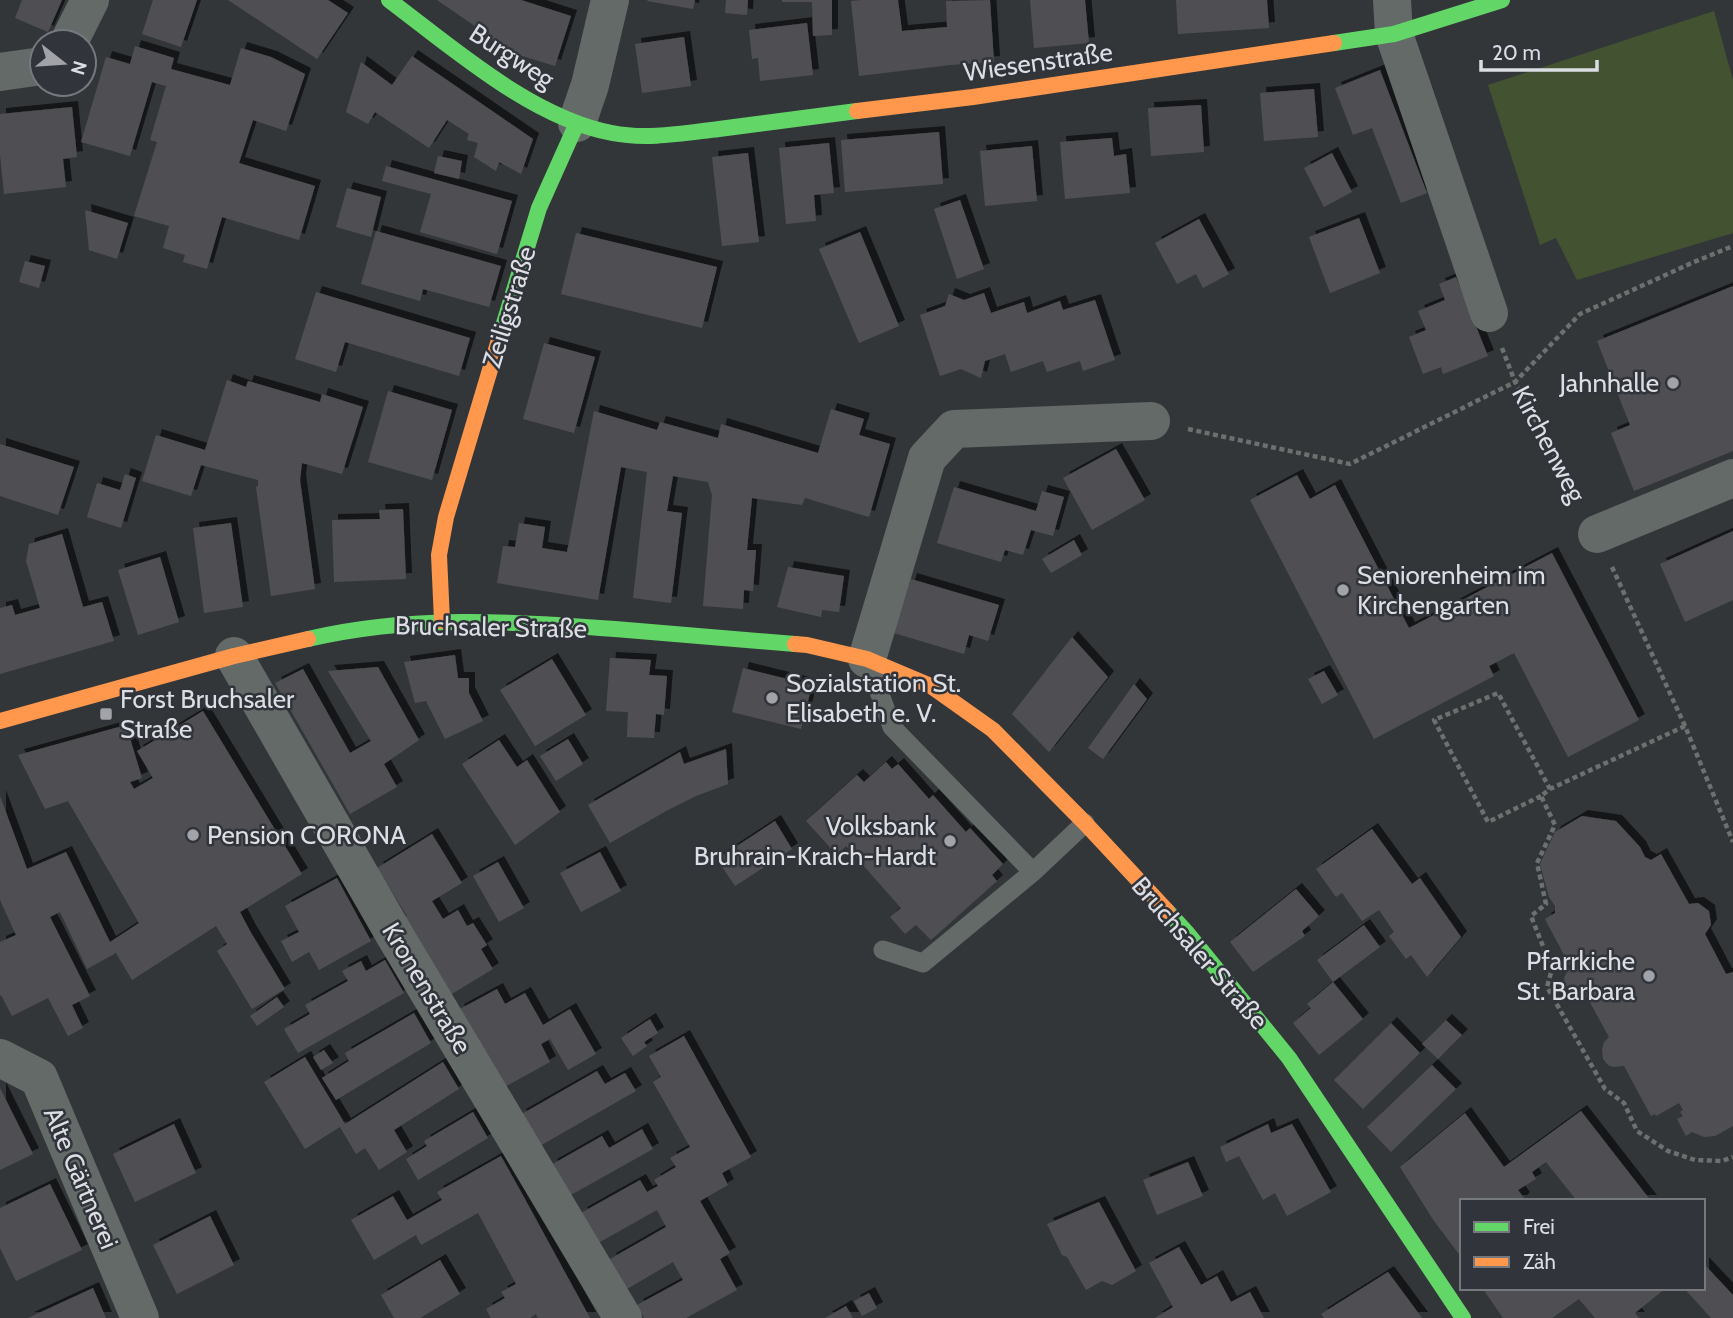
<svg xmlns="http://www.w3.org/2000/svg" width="1733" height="1318" viewBox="0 0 1733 1318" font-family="Cabin,sans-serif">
	<defs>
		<filter id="shadow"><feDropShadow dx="6" dy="-6" stdDeviation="0" flood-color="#0009"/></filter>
	</defs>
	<rect width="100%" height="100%" fill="#333639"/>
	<path fill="#435230" d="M 1714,11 L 1733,80 L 1733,233 L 1577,280 L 1556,238 L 1540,245 L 1488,85 Z"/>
	<path fill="#4f5052" filter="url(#shadow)" d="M 22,0 L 62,0 L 48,32 L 15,18 Z
		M 153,0 L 197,0 L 181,47 L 142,34 Z
		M 228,0 L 328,0 L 348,13 L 317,59 Z
		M 437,0 L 521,0 L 571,16 L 555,66 L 503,50 L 472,24 Z
		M 648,0 L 695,0 L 693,9 L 647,1 Z
		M 726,0 L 748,0 L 747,15 L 725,13 Z
		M 782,0 L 832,0 L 832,35 L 813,36 L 812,2 L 782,2 Z
		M 861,0 L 898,0 L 902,31 L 947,27 L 946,1 L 990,0 L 994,62 L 950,65 L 859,76 L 851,1 Z
		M 1030,0 L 1085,0 L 1089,43 L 1034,48 Z
		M 1176,0 L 1267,0 L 1269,28 L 1178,34 Z
		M 807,23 L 813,75 L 760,81 L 758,58 L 752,59 L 749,30 Z
		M 684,37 L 691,86 L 642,93 L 635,44 Z
		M 135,46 L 174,58 L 171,69 L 230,85 L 241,48 L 271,57 L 305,74 L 286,131 L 253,120 L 239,163 L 315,186 L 299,240 L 222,217 L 207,269 L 183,262 L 185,255 L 163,248 L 169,226 L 134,216 L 157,142 L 150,140 L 166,86 L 152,82 L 130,156 L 81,142 L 106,57 L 130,64 Z
		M 412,56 L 533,139 L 521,174 L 499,162 L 496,171 L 474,157 L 478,143 L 467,140 L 469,134 L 447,120 L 429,148 L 375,112 L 368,124 L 346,112 L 361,62 L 392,85 Z
		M 1380,70 L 1427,193 L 1401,203 L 1372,128 L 1353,135 L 1335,88 Z
		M 1314,89 L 1318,137 L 1264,141 L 1260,93 Z
		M 1201,105 L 1204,152 L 1151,156 L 1148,108 Z
		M 72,107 L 77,157 L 63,159 L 66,187 L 4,194 L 0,155 L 0,114 Z
		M 939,132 L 943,184 L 845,192 L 841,140 Z
		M 1112,138 L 1114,156 L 1126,154 L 1130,193 L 1065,199 L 1060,142 Z
		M 829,143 L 834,193 L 814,195 L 816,221 L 786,224 L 779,148 Z
		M 1032,146 L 1037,201 L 985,206 L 980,151 Z
		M 748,153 L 759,242 L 722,246 L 712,157 Z
		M 1332,153 L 1352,192 L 1324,207 L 1304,168 Z
		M 438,156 L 462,161 L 459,179 L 434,173 Z
		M 386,166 L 512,201 L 497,254 L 420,232 L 431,194 L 382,181 Z
		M 347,188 L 381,197 L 371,237 L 336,227 Z
		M 960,200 L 984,269 L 957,279 L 934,209 Z
		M 85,210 L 128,223 L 117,259 L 89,250 Z
		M 1359,218 L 1380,273 L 1330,293 L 1309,237 Z
		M 1199,219 L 1229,274 L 1203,288 L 1196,274 L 1177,284 L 1155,243 Z
		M 376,231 L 501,266 L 489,307 L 423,289 L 420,301 L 361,284 Z
		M 860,232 L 899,326 L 859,343 L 819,249 Z
		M 576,233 L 717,267 L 702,328 L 561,294 Z
		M 25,261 L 45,266 L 39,288 L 19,282 Z
		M 1456,277 L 1488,356 L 1443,374 L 1441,367 L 1423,374 L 1409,337 L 1426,330 L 1418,311 L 1445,300 L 1439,284 Z
		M 1733,286 L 1733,451 L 1634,491 L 1611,433 L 1630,425 L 1597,341 Z
		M 316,292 L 470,338 L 459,376 L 345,342 L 336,372 L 295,359 Z
		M 984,293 L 991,313 L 1024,302 L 1027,313 L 1060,301 L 1063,310 L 1095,300 L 1115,360 L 1083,371 L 1080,361 L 1047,372 L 1043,361 L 1011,372 L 1005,354 L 985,361 L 981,378 L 961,369 L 940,376 L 920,315 L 945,306 L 949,294 L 964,300 Z
		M 544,343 L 595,357 L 574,433 L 523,419 Z
		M 227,380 L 246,387 L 248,381 L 320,402 L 322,394 L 363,407 L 342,474 L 302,463 L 300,480 L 315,589 L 271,596 L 256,487 L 258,486 L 258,480 L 201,465 L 191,496 L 142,481 L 156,435 L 205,450 Z
		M 388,391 L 452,410 L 432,480 L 368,462 Z
		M 831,409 L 864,419 L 859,435 L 890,444 L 869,517 L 805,498 L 802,505 L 752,498 L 747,550 L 756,550 L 753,591 L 744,590 L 743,609 L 703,606 L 712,495 L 708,482 L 673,476 L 667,511 L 682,513 L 671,603 L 633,598 L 647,472 L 621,467 L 598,600 L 497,583 L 503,546 L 515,547 L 519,523 L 545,527 L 542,548 L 567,552 L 594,411 L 657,430 L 660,422 L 718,438 L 721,424 L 818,453 Z
		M 0,444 L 74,467 L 58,515 L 0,496 Z
		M 1116,449 L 1145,500 L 1092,530 L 1063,478 Z
		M 125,474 L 136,478 L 121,528 L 87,517 L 97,483 L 120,490 Z
		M 1297,475 L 1310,499 L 1335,485 L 1409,628 L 1552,553 L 1639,720 L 1568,757 L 1514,653 L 1489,666 L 1494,676 L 1374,739 L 1250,500 Z
		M 954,487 L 1036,511 L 1042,491 L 1064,497 L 1053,536 L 1031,530 L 1023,555 L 1005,550 L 1001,562 L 937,543 Z
		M 403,509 L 406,579 L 334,582 L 332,520 L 380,519 L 379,510 Z
		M 231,523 L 243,607 L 204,613 L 193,528 Z
		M 1733,531 L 1733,600 L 1685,622 L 1660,564 Z
		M 62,534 L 83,607 L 102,602 L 114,641 L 0,674 L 0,608 L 12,605 L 15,615 L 40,608 L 26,561 L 29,544 Z
		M 1074,540 L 1082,555 L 1051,573 L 1042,559 Z
		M 160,557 L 179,622 L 138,635 L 118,570 Z
		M 788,567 L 844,576 L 839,612 L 822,610 L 821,617 L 777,607 Z
		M 911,579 L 999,605 L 988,641 L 969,635 L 964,654 L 894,633 Z
		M 1072,637 L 1108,677 L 1049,752 L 1012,714 Z
		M 455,655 L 458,678 L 469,678 L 469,693 L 483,721 L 445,739 L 426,701 L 415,703 L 404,662 Z
		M 610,658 L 651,660 L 649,675 L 667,676 L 664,715 L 656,714 L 654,738 L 627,737 L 628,712 L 606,711 Z
		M 552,659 L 586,715 L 535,746 L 500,690 Z
		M 378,667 L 419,740 L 384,764 L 397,787 L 350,814 L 275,683 L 303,669 L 350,753 L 371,741 L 328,671 Z
		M 743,668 L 812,685 L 801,729 L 732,712 Z
		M 1324,671 L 1338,695 L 1322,704 L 1308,679 Z
		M 1134,684 L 1147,699 L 1103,759 L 1088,748 Z
		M 203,711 L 302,874 L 240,912 L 250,931 L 285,989 L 252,1009 L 217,951 L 227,944 L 216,926 L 132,980 L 116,953 L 87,969 L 60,912 L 50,917 L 90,996 L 72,1005 L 83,1028 L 68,1036 L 48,998 L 12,1016 L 1,995 L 0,996 L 0,942 L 16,935 L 0,900 L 0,796 L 27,869 L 66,852 L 110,942 L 139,923 L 68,801 L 45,809 L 18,755 L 126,725 L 142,778 L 130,782 L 134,789 L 153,778 L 137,751 Z
		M 568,739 L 583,764 L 556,781 L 540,756 Z
		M 499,740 L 517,767 L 527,760 L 560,812 L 515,845 L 462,764 Z
		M 726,749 L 728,784 L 696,796 L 668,810 L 610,843 L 588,805 L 680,752 L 684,764 Z
		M 886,762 L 892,769 L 898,764 L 929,799 L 933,795 L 966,832 L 970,828 L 1003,864 L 992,875 L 997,881 L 931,940 L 916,925 L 905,934 L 890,917 L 901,908 L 846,846 L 837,855 L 806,821 L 857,775 L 864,782 Z
		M 1582,816 L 1616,821 L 1640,847 L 1645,857 L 1651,860 L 1661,854 L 1689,904 L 1698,903 L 1709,911 L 1711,925 L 1705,934 L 1726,974 L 1733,972 L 1733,1126 L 1715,1136 L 1704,1137 L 1692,1132 L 1686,1136 L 1677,1119 L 1683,1116 L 1680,1112 L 1683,1110 L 1679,1103 L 1656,1116 L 1655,1114 L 1651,1116 L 1624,1066 L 1613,1067 L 1608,1065 L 1603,1059 L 1602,1050 L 1604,1042 L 1609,1037 L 1587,997 L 1581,998 L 1574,997 L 1567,992 L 1565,986 L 1564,978 L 1567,972 L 1571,968 L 1545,919 L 1555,913 L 1555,906 L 1549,897 L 1540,864 L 1555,832 Z
		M 775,821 L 792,849 L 735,886 L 717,859 Z
		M 1372,829 L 1412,884 L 1420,878 L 1461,937 L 1427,977 L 1411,955 L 1406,959 L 1389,936 L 1394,932 L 1379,910 L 1362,921 L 1342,893 L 1336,897 L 1316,869 Z
		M 432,834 L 462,883 L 432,901 L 443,919 L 458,910 L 467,926 L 473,923 L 487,945 L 481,949 L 493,969 L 450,995 L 403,918 L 407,916 L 377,868 Z
		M 600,852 L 621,891 L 581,912 L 560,873 Z
		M 498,862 L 524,908 L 499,922 L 473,876 Z
		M 337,878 L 371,941 L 319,970 L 309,952 L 292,962 L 281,941 L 299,932 L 285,906 Z
		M 1296,889 L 1319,916 L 1302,931 L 1305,936 L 1253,972 L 1230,942 Z
		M 1364,925 L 1380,947 L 1333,982 L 1363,1019 L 1319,1055 L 1293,1023 L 1311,1008 L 1307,1004 L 1333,982 L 1317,960 Z
		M 385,960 L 404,993 L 298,1053 L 284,1029 L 310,1014 L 305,1005 L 348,981 L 342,971 L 361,961 L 366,971 Z
		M 497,989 L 505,1004 L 525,993 L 543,1025 L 570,1009 L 596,1054 L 568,1070 L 550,1039 L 541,1044 L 550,1062 L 501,1089 L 458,1010 Z
		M 277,997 L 284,1007 L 257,1026 L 250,1016 Z
		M 414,1013 L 431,1043 L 336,1100 L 322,1078 L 349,1061 L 345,1053 Z
		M 650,1019 L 658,1033 L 644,1042 L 647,1046 L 633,1056 L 621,1038 Z
		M 1446,1020 L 1462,1035 L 1438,1059 L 1422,1044 Z
		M 1391,1023 L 1420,1053 L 1363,1109 L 1334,1080 Z
		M 684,1036 L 751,1157 L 722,1173 L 728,1185 L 700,1201 L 730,1253 L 720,1259 L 737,1290 L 686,1318 L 644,1318 L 637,1305 L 683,1280 L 673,1262 L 627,1289 L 610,1259 L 666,1227 L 657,1210 L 598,1243 L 581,1213 L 640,1180 L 647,1192 L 658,1186 L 654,1180 L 676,1167 L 670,1158 L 690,1147 L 653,1082 L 661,1077 L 649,1056 Z
		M 324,1050 L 333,1063 L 321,1070 L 313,1057 Z
		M 305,1057 L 345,1124 L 443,1062 L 459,1089 L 394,1130 L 407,1152 L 379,1170 L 365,1148 L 356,1154 L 340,1127 L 305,1149 L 264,1082 Z
		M 1432,1065 L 1456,1089 L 1391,1152 L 1367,1127 Z
		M 597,1071 L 605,1084 L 625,1073 L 636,1091 L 538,1147 L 520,1115 Z
		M 0,1088 L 33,1154 L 0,1170 Z
		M 1581,1111 L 1651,1201 L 1577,1201 L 1546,1162 L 1532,1172 L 1536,1179 L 1518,1190 L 1524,1198 L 1521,1201 L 1462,1201 L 1462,1258 L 1434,1221 L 1400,1167 L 1465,1113 L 1504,1167 Z
		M 473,1112 L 488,1138 L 418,1180 L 406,1159 L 427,1146 L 424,1141 Z
		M 174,1124 L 196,1173 L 135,1202 L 113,1154 Z
		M 1268,1124 L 1271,1133 L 1292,1124 L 1331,1192 L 1287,1216 L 1275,1193 L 1263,1200 L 1239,1156 L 1226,1162 L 1220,1147 Z
		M 642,1129 L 653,1149 L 569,1196 L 551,1165 L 602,1136 L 609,1148 Z
		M 501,1156 L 520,1190 L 590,1318 L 538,1318 L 536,1314 L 530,1318 L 491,1318 L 486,1309 L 505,1298 L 501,1292 L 516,1284 L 478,1213 L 421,1245 L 416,1235 L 374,1260 L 351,1220 L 393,1196 L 407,1220 L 442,1200 L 437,1192 Z
		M 1188,1162 L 1203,1196 L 1157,1215 L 1143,1180 Z
		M 50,1184 L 82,1250 L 16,1281 L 0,1248 L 0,1208 Z
		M 1099,1202 L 1136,1271 L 1112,1285 L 1102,1281 L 1086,1290 L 1067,1257 L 1062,1255 L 1047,1224 Z
		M 210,1216 L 234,1265 L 177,1294 L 153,1245 Z
		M 1179,1247 L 1201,1285 L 1217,1276 L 1231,1302 L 1250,1292 L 1264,1318 L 1155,1318 L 1173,1307 L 1149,1263 Z
		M 440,1260 L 460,1294 L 420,1318 L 394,1318 L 381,1295 Z
		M 1703,1263 L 1733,1295 L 1733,1318 L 1711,1318 L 1684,1288 L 1703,1288 Z
		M 1388,1272 L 1422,1318 L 1324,1318 L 1321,1314 Z
		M 93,1288 L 106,1318 L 28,1318 Z
		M 1485,1288 L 1666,1288 L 1635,1313 L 1639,1318 L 1595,1318 L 1579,1299 L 1552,1318 L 1503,1318 L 1483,1289 Z
		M 869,1293 L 877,1308 L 862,1316 L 854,1301 Z
		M 846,1306 L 853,1318 L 825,1318 Z"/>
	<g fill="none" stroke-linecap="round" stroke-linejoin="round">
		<path stroke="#6b716f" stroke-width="4.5" stroke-dasharray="5 3.5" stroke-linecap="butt" d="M 1502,348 L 1515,382 L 1578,500
			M 1188,429 L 1350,464 L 1515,382 L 1580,314 L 1694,262 L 1733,246
			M 1612,567 L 1685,726 L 1733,842
			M 1685,726 L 1550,789 L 1541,796 L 1555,825 L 1537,863 L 1546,904 L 1531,916 L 1552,969 L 1547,987 L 1605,1089 L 1624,1103 L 1637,1131 L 1668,1151 L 1695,1160 L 1722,1161 L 1733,1157
			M 1541,796 L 1488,822 L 1434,720 L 1498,693 L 1550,789"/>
		<path stroke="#636a67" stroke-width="19" d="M 867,659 L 892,727 L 1033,872
			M 883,950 L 923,963 L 1033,872 L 1085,823"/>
		<path stroke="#636a67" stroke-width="38" d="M 1392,0 L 1394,34 L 1489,313
			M 69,42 L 90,0
			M 0,72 L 42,66
			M 577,123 L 590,85 L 610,0
			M 1597,534 L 1733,478
			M 234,656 L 394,934 L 623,1318
			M 867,659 L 927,458 L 954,429 L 1151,421
			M 0,1058 L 39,1078 L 140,1318"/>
		<path stroke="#63d668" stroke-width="16" d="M 389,0 C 453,48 532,118 612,133 C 647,140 684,133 719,129 C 765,123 811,117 857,111
			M 1334,43 L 1394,34 L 1502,0
			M 501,333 L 539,208 L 577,123
			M 308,639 C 411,615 510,621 615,629 C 675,634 735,639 795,644
			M 1167,911 L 1188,934 L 1289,1058 L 1463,1318"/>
		<path stroke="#ff974d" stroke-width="16" d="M 857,111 L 973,97 L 1334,43
			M 442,621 L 439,555 L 446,517 L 501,333
			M 795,644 L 807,645 L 867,659 L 931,686 L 993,730 L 1085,823 L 1167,911
			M 0,721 L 234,656 L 308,639"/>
	</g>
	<g fill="#a1a3a8" stroke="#31353b" stroke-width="2.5">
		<circle cx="1673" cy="383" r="7"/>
		<circle cx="1343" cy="590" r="7"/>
		<circle cx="772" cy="698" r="7"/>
		<rect x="99" y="707" width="14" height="14" rx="3.5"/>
		<circle cx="193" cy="835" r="7"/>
		<circle cx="950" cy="841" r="7"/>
		<circle cx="1649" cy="976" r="7"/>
	</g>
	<g text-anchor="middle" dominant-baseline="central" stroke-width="5" stroke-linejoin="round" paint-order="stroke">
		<g font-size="26" fill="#dcdee3" stroke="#31353b">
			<text transform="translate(512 56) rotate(33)">Burgweg</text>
			<text transform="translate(1038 62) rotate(-8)">Wiesenstraße</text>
			<text transform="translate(509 307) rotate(-73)">Zeiligstraße</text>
			<text transform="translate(1549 444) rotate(62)">Kirchenweg</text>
			<text transform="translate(491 627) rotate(1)">Bruchsaler Straße</text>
			<text transform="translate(1200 953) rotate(49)">Bruchsaler Straße</text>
			<text transform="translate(427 988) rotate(59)">Kronenstraße</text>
			<text transform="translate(81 1178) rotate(67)">Alte Gärtnerei</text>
		</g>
		<g font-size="26" fill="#dcdee3" stroke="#31353b" text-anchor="start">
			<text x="1659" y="383" text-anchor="end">Jahnhalle</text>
			<text x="1357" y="575">Seniorenheim im<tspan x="1357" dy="30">Kirchengarten</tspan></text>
			<text x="786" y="683">Sozialstation St.<tspan x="786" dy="30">Elisabeth e. V.</tspan></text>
			<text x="120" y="699">Forst Bruchsaler<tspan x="120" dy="30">Straße</tspan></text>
			<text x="936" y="826" text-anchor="end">Volksbank<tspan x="936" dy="30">Bruhrain-Kraich-Hardt</tspan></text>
			<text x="207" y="835">Pension CORONA</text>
			<text x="1635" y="961" text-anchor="end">Pfarrkiche<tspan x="1635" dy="30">St. Barbara</tspan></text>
		</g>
	</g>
	<rect x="1460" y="1199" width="245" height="91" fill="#31353b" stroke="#75797e" stroke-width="2"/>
	<rect x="1474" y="1222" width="35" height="10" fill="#63d668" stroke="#75797e" stroke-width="2"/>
	<text x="1523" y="1234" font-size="21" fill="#dcdee3">Frei</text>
	<rect x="1474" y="1257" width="35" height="10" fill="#ff974d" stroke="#75797e" stroke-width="2"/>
	<text x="1523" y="1269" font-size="21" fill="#dcdee3">Zäh</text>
	<g transform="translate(63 63) rotate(107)"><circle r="33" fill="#31353b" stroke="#75797e" stroke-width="2"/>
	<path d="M0-5L12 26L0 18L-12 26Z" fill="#a1a3a8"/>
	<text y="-10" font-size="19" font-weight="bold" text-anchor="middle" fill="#dcdee3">N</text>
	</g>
	<path d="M1481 60v10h116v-10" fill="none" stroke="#dcdee3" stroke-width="3.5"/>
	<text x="1492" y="60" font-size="21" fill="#dcdee3" stroke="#31353b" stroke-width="5" paint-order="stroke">20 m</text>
</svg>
